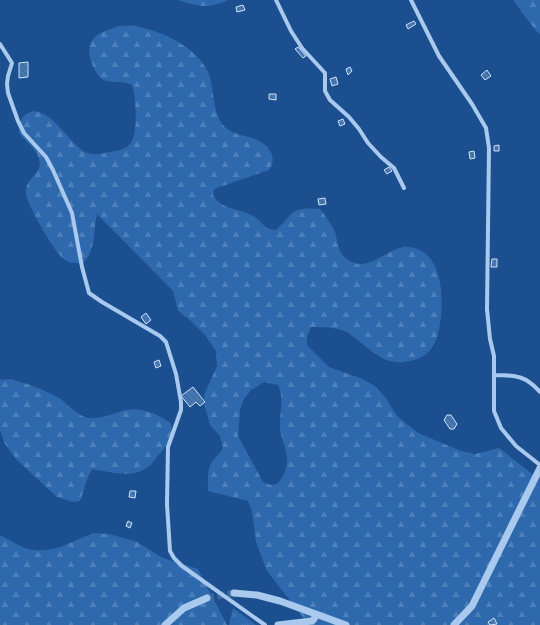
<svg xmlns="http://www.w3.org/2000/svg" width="540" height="625" viewBox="0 0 540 625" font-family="Montserrat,sans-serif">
	<defs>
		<pattern id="grass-tufts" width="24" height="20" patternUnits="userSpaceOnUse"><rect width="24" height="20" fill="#2e69ad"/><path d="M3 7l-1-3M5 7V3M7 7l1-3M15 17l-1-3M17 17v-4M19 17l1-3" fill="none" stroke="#4d80b9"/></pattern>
		<pattern id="forest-firs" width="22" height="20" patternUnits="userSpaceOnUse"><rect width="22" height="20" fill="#2e69ad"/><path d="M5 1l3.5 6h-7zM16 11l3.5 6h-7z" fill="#4d80b9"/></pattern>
		<pattern id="building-back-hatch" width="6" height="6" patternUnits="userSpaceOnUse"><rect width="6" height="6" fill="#4478b7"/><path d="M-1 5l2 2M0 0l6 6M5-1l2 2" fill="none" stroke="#486282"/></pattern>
	</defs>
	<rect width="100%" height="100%" fill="#1b4f8f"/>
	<path fill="url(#grass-tufts)" d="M 233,608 L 256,625 L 229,625 Z"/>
	<path fill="url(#forest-firs)" fill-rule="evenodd" d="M 178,0 L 228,0 C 208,9 199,7 178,0 Z
		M 513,0 L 540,0 L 540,34 L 536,31 Z
		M 119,26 C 124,26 130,25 134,26 C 162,30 201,49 210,77 C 214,92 213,112 222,124 C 234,140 261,132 271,153 C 274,159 273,164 269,170 L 214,189 L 213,195 C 221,210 240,208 253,216 C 263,221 262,229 276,230 C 296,212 289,207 320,209 C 326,216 331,224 335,232 C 339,245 337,255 352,262 C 370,270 386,250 403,247 C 408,246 413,248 417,249 C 446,259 444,310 438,334 C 432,353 423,360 403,362 C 383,364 371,350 356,339 C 353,337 350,333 347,332 C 336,327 322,327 311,327 L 307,336 L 307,345 L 329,367 L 363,379 L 376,387 L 386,398 L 397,416 L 418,433 L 461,451 L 475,454 L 499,448 L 535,476 L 540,477 L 540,625 L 309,625 L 267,571 L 256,542 L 252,511 L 248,501 L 208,491 C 208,482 207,471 211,463 C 214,458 220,454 223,448 L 220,436 L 210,425 L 205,407 L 204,395 L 217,366 L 216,351 L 205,335 L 191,321 L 178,311 L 173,291 L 97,214 C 93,229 96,249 85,261 C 83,264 80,264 77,263 C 73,263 68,262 65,260 C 55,254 28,206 26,194 C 24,178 44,173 39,159 C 36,147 26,143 19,133 C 19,124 20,117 28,113 C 47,102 70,144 85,152 C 93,156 101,154 109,152 C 116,151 125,150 129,145 C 139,136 136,97 132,85 C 121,79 113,85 102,79 C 98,76 94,69 92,64 C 83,38 98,33 119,26 ZM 264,382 L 278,385 C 285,399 279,414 280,428 C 281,440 288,450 287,462 C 287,470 282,479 277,484 L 271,485 L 263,482 L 238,436 L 240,410 L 244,399 L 251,390 Z
		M 11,379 C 28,384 43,389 59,398 C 68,404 78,417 89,418 C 100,419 110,415 119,412 C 138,405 155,413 171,423 C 173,439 170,442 160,453 C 156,458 151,466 145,469 C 130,478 109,472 93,469 C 87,474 84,492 80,501 L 74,502 L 66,500 L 57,497 L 17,460 L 5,444 L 0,430 L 0,380 Z
		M 93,533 L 109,534 L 137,542 L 163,558 L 198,569 L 227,625 L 0,625 L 0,535 C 9,539 18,546 28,549 C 51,555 73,541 93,533 Z"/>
	<path fill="url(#building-back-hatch)" stroke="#cfe3fa" d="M 243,5 L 245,10 L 237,12 L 236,7 Z
		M 414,21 L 416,24 L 408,29 L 406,25 Z
		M 298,47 L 306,56 L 303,58 L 295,49 Z
		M 28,62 L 28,77 L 19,78 L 19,63 Z
		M 350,67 L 352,71 L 348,75 L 346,69 Z
		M 487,70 L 491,76 L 485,80 L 481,75 Z
		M 336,77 L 338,84 L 332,86 L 330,79 Z
		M 269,94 L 276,94 L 276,100 L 269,99 Z
		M 343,119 L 345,124 L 340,126 L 338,121 Z
		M 499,145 L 499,151 L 494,151 L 494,146 Z
		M 474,151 L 475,158 L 470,159 L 469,152 Z
		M 389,167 L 392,171 L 387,174 L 384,170 Z
		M 325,198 L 326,204 L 319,205 L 318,199 Z
		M 492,259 L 497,259 L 497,267 L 491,267 Z
		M 146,313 L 151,320 L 146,324 L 141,317 Z
		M 159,360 L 161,366 L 156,368 L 154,362 Z
		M 193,387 L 205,402 L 200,406 L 196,402 L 190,407 L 181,396 Z
		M 447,415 L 451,415 L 457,424 L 454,429 L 450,429 L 444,420 Z
		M 130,491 L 136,491 L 135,498 L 129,497 Z
		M 128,521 L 132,523 L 130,528 L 126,526 Z
		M 494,618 L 497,624 L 490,625 L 488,622 Z"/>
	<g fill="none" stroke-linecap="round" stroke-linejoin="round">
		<path stroke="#3d69a0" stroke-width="7" stroke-dasharray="7 3.5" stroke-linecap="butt" d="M 207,598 L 234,593"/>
		<path stroke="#a9c9ee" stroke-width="4" d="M 276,0 L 291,31 L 302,48 L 325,73 L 325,91 L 330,100 L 349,117 L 359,129 L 368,143 L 381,157 L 394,168 L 404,188
			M 411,0 L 439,56 L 472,104 L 486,128 L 489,148 L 487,309 L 490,339 L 494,356 L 494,411 L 501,428 L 516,446 L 540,465
			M 0,44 L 12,63 L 8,76 L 7,84 L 8,93 L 18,121 L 24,133 L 46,157 L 53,170 L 72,213 L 82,267 L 89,293 L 102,302 L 160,336 L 166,342 L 176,374 L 181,402 L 181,410 L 168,447 L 167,504 L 170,551 L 174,558 L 182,566 L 265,625
			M 495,375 C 516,375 526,376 540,392"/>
		<path stroke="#a9c9ee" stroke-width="7" d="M 234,593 L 257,595 L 280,601 L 346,625
			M 165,625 L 184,608 L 207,598
			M 278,625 L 312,621 L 314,619 L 316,614
			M 454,625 L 472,606 L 540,468"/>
	</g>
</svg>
